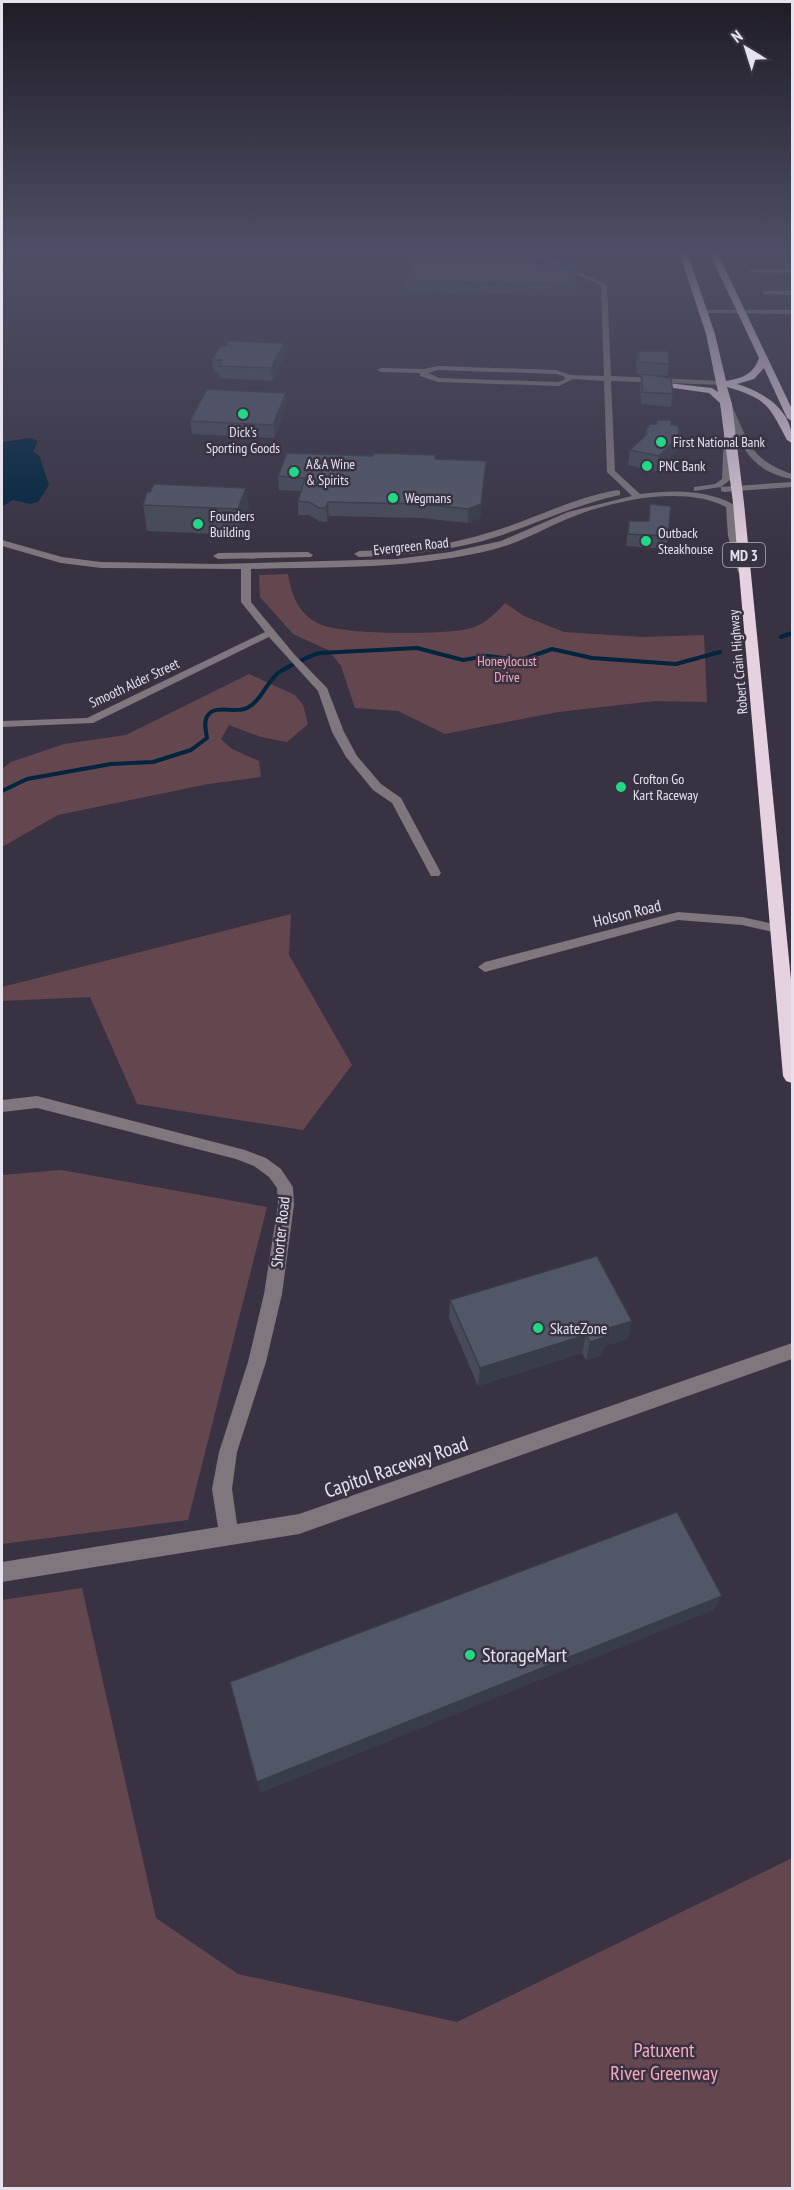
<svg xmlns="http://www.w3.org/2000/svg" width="794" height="2190" viewBox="0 0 794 2190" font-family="'PT Sans Narrow',sans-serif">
	<rect width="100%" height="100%" fill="#393243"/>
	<path fill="#64474e" d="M 288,574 C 291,595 300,617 322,625 C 350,635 438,635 468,629 C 484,625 494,615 505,603 L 524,616 L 564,632 L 642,637 L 704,635 L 707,702 L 655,701 L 558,712 L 445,734 L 398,711 L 355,708 L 341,666 L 328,650 L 293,634 L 260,597 L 259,575 Z
		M 249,674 L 295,695 L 303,705 L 308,724 L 287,742 L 261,737 L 229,725 L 221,739 L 232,749 L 259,761 L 261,777 L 208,784 L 58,815 L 2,847 L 2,769 L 11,762 L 64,744 L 126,735 Z
		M 291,914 L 289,955 L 352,1065 L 303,1130 L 137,1104 L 90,997 L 2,1001 L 2,987 Z
		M 61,1170 L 267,1207 L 188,1520 L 2,1544 L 2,1175 Z
		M 82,1588 L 156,1918 L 238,1974 L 457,2022 L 792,1858 L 792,2188 L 2,2188 L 2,1600 Z"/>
	<path fill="#00253f" d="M 30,438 L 38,441 L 33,452 L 39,455 L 49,485 L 38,502 L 30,504 L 13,500 L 3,506 L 2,442 Z"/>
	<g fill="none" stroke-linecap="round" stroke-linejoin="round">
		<path stroke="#00253f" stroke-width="4" d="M 781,637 L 792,633
			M 2,791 L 27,779 L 111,764 L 153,762 L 191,750 L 207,738 C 206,731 203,721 208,715 C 216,704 235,714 247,708 C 260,702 267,682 278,673 C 283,669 313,654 320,653 L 417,648 L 463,660 L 487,656 L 521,660 L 552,649 L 592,658 L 676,664 L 720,652"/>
		<path fill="#7f777d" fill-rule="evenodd" d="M 529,252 L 537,252 L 607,285 L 611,376 L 723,381 L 727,383 L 723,385 L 611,381 L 615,471 L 640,494 C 672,490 704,489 733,504 L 738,536 L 748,572 L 743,575 L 738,572 L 728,536 L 726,507 C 683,484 610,501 567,519 C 547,527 529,538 508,545 C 490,551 470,555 451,558 C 385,569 317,567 251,569 L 251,602 L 294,654 L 327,688 L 344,732 L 357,756 L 381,784 L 401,798 L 441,873 L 439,876 L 431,876 L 392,803 L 373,790 L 346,757 L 332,732 L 318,691 L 269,637 L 93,723 L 2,727 L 2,721 L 87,718 L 265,632 L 241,602 L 241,569 L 101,568 L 61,563 L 2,546 L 2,540 L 62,557 L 101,562 L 217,564 L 396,559 L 450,552 L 501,541 L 568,512 L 632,496 L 607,472 L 604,381 L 573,379 L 559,386 L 438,382 L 420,376 L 420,373 L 381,372 L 377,370 L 381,368 L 424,369 L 438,366 L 556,370 L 570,375 L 604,376 L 601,286 ZM 438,370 L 556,374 L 563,376 L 566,379 L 558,382 L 439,378 L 428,373 Z
			M 752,269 L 792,269 L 792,273 L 750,272 Z
			M 764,291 L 792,291 L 792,295 L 762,294 Z
			M 705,310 L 792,310 L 792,314 L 703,313 Z
			M 724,402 L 731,404 C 750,443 748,458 792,474 L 792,479 C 757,472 746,456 732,424 C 729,417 724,409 724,402 Z
			M 728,429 L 732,431 L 730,480 L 721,487 L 792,482 L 792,487 L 724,492 L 721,491 L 721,487 L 694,491 L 694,487 L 715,484 L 722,479 L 724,431 Z
			M 617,490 L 620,491 L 620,495 C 578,504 540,522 499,536 C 454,551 406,555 359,557 L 354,554 L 359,551 C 403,550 448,546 491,532 C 534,519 572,498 617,490 Z
			M 308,552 L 313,555 L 311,557 L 218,559 L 213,556 L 218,553 Z
			M 678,912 L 742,917 L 783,926 L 785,929 L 778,933 L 742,925 L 678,920 L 485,972 L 478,967 L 485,962 Z
			M 37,1096 L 245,1150 L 266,1158 L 281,1169 L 293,1187 L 294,1205 L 282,1294 L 266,1362 L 237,1452 L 232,1489 L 237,1524 L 299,1514 L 792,1343 L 792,1359 L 299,1534 L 2,1582 L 2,1562 L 218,1527 L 212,1489 L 219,1452 L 248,1362 L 264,1294 L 278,1205 L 277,1188 L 269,1177 L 254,1166 L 236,1159 L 37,1108 L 2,1112 L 2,1100 Z"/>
		<path fill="#e5d1e0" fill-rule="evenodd" d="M 679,252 L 687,252 L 715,334 L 726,381 C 742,378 753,375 759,358 L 709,252 L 717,252 L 792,409 L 792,421 L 787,418 L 764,368 L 754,379 L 737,384 C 764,392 794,411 792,443 L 787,440 C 768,404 767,399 727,387 L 732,404 L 744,503 L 792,990 L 792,1083 L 786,1081 L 783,1076 L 733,503 L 720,403 L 709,393 L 645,384 L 650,381 L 712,388 L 718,392 L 706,334 Z"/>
	</g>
	<path fill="#474b59" d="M 506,256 L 532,263 L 576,285 L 575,296 L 406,292 L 406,281 Z
		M 284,343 L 285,355 L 272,381 L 220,378 L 219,373 L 214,372 L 212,360 L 226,346 Z
		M 638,351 L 669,364 L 667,376 L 654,375 L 673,394 L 671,407 L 641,404 L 640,386 L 641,375 L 637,374 L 636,363 Z
		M 286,393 L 287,405 L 274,438 L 192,434 L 190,421 Z
		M 657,420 L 671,425 L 679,436 L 677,451 L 656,471 L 628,465 L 630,450 L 645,436 L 646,430 L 656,424 Z
		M 435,459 L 485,474 L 480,518 L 468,523 L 421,518 L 329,516 L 327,522 L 319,521 L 309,515 L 298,515 L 298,501 L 301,491 L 279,490 L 278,476 Z
		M 246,488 L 249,514 L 240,535 L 147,531 L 143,505 Z
		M 650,504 L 668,536 L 666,549 L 626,546 L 629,521 L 648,521 Z
		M 450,1300 L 632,1321 L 627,1339 L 604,1346 L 602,1355 L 586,1360 L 582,1353 L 478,1386 L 449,1318 Z"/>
	<path fill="#393d49" d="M 284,343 L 285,355 L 272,381 L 271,368 Z
		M 286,393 L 287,405 L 274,438 L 273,425 Z
		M 679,436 L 677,451 L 656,471 L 659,456 Z
		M 486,461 L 480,518 L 468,523 L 468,509 Z
		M 246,488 L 249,514 L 240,535 L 238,509 Z
		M 328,502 L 329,516 L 327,522 L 326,508 Z
		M 632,1321 L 627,1339 L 604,1346 L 602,1355 L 586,1360 L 590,1342 L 603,1330 Z
		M 586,1335 L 582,1353 L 478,1386 L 480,1368 Z
		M 722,1596 L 714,1610 L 260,1793 L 257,1782 Z"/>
	<path fill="#525768" stroke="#393d49" stroke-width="1.5" d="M 414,252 L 506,252 L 506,256 L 533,258 L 532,263 L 576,266 L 576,285 L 406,281 Z
		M 229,341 L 284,343 L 271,368 L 219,366 L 222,360 L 212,360 L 220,346 L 226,346 Z
		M 638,351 L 668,351 L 669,364 L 639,362 Z
		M 641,374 L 671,378 L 673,394 L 643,392 Z
		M 207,389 L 286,393 L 273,425 L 190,421 Z
		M 657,420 L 671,420 L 671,425 L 678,425 L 679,436 L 659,456 L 630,450 L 647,434 L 646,430 L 650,424 L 657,424 Z
		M 287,453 L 373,456 L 374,453 L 435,455 L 435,459 L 486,461 L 481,504 L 468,509 L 421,504 L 328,502 L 326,508 L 319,508 L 309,502 L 298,501 L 305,478 L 278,476 Z
		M 154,484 L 246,488 L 238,509 L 143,505 L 147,492 L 150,492 Z
		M 650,504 L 671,506 L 668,536 L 628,534 L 629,521 L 649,521 Z
		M 597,1256 L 632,1321 L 603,1330 L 606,1337 L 590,1342 L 586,1335 L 480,1368 L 450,1300 Z
		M 677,1512 L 722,1596 L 257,1782 L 230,1682 Z"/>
	<linearGradient id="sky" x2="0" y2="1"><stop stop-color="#1f1c25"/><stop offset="0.45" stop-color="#4e4f66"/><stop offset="1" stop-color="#4e4f66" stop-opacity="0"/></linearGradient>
	<rect width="794" height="558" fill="url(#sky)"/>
	<g fill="#22d887" stroke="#393243" stroke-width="2">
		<circle cx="243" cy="414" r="6"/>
		<circle cx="661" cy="442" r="6"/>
		<circle cx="647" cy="466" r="6"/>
		<circle cx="294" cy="472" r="6"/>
		<circle cx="393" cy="498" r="6"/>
		<circle cx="198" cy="524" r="6"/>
		<circle cx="646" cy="541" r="6"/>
		<circle cx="621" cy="787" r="6"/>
		<circle cx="538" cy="1328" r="6"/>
		<circle cx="470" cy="1655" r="6"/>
	</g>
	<g text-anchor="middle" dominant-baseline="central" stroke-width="5" stroke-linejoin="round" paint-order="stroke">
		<g font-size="14" fill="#e7e3ee" stroke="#393243" text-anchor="start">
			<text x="243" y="432" text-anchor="middle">Dick's<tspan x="243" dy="16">Sporting Goods</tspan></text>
			<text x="673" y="442">First National Bank</text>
			<text x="306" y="464">A&amp;A Wine<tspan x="306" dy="16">&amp; Spirits</tspan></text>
			<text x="659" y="466">PNC Bank</text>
			<text x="405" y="498">Wegmans</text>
			<text x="210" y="516">Founders<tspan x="210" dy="16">Building</tspan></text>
			<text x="658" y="533">Outback<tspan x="658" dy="16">Steakhouse</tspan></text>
			<text x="633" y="779">Crofton Go<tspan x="633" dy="16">Kart Raceway</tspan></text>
		</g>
		<g font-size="14" fill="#e7e3ee" stroke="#393243">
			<text transform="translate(411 546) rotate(-6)">Evergreen Road</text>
			<text transform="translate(738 662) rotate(-95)">Robert Crain Highway</text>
			<text transform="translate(134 683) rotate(-25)">Smooth Alder Street</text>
		</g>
		<g font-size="14" fill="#f8aabd" stroke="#393243">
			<text x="507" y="661">Honeylocust<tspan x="507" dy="16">Drive</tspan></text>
		</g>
		<rect fill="#393243" stroke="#b3aebb" stroke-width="1.5" x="723" y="543" width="42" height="24" rx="4.5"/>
		<g font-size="15" font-weight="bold" fill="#e7e3ee">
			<text x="744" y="555">MD 3</text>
		</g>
		<g font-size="16" fill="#e7e3ee" stroke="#393243">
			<text transform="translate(627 913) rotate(-14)">Holson Road</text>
			<text transform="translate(280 1232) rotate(-84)">Shorter Road</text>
		</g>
		<g font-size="16" fill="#e7e3ee" stroke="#393243" text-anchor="start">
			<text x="550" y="1328">SkateZone</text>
		</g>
		<g font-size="20" fill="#e7e3ee" stroke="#393243">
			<text transform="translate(396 1467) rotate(-19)">Capitol Raceway Road</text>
		</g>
		<g font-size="20" fill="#e7e3ee" stroke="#393243" text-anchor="start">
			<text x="482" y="1655">StorageMart</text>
		</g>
		<g font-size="20" fill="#f8aabd" stroke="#393243">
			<text x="664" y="2050">Patuxent<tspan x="664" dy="23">River Greenway</tspan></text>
		</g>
	</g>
	<rect width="794" height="2190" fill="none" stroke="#e7e3ee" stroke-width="6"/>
	<g transform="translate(746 48) rotate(322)" stroke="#393243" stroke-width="4.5" paint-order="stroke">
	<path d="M0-4.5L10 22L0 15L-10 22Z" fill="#e7e3ee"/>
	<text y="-9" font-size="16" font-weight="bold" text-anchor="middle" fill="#e7e3ee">N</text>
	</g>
</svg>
